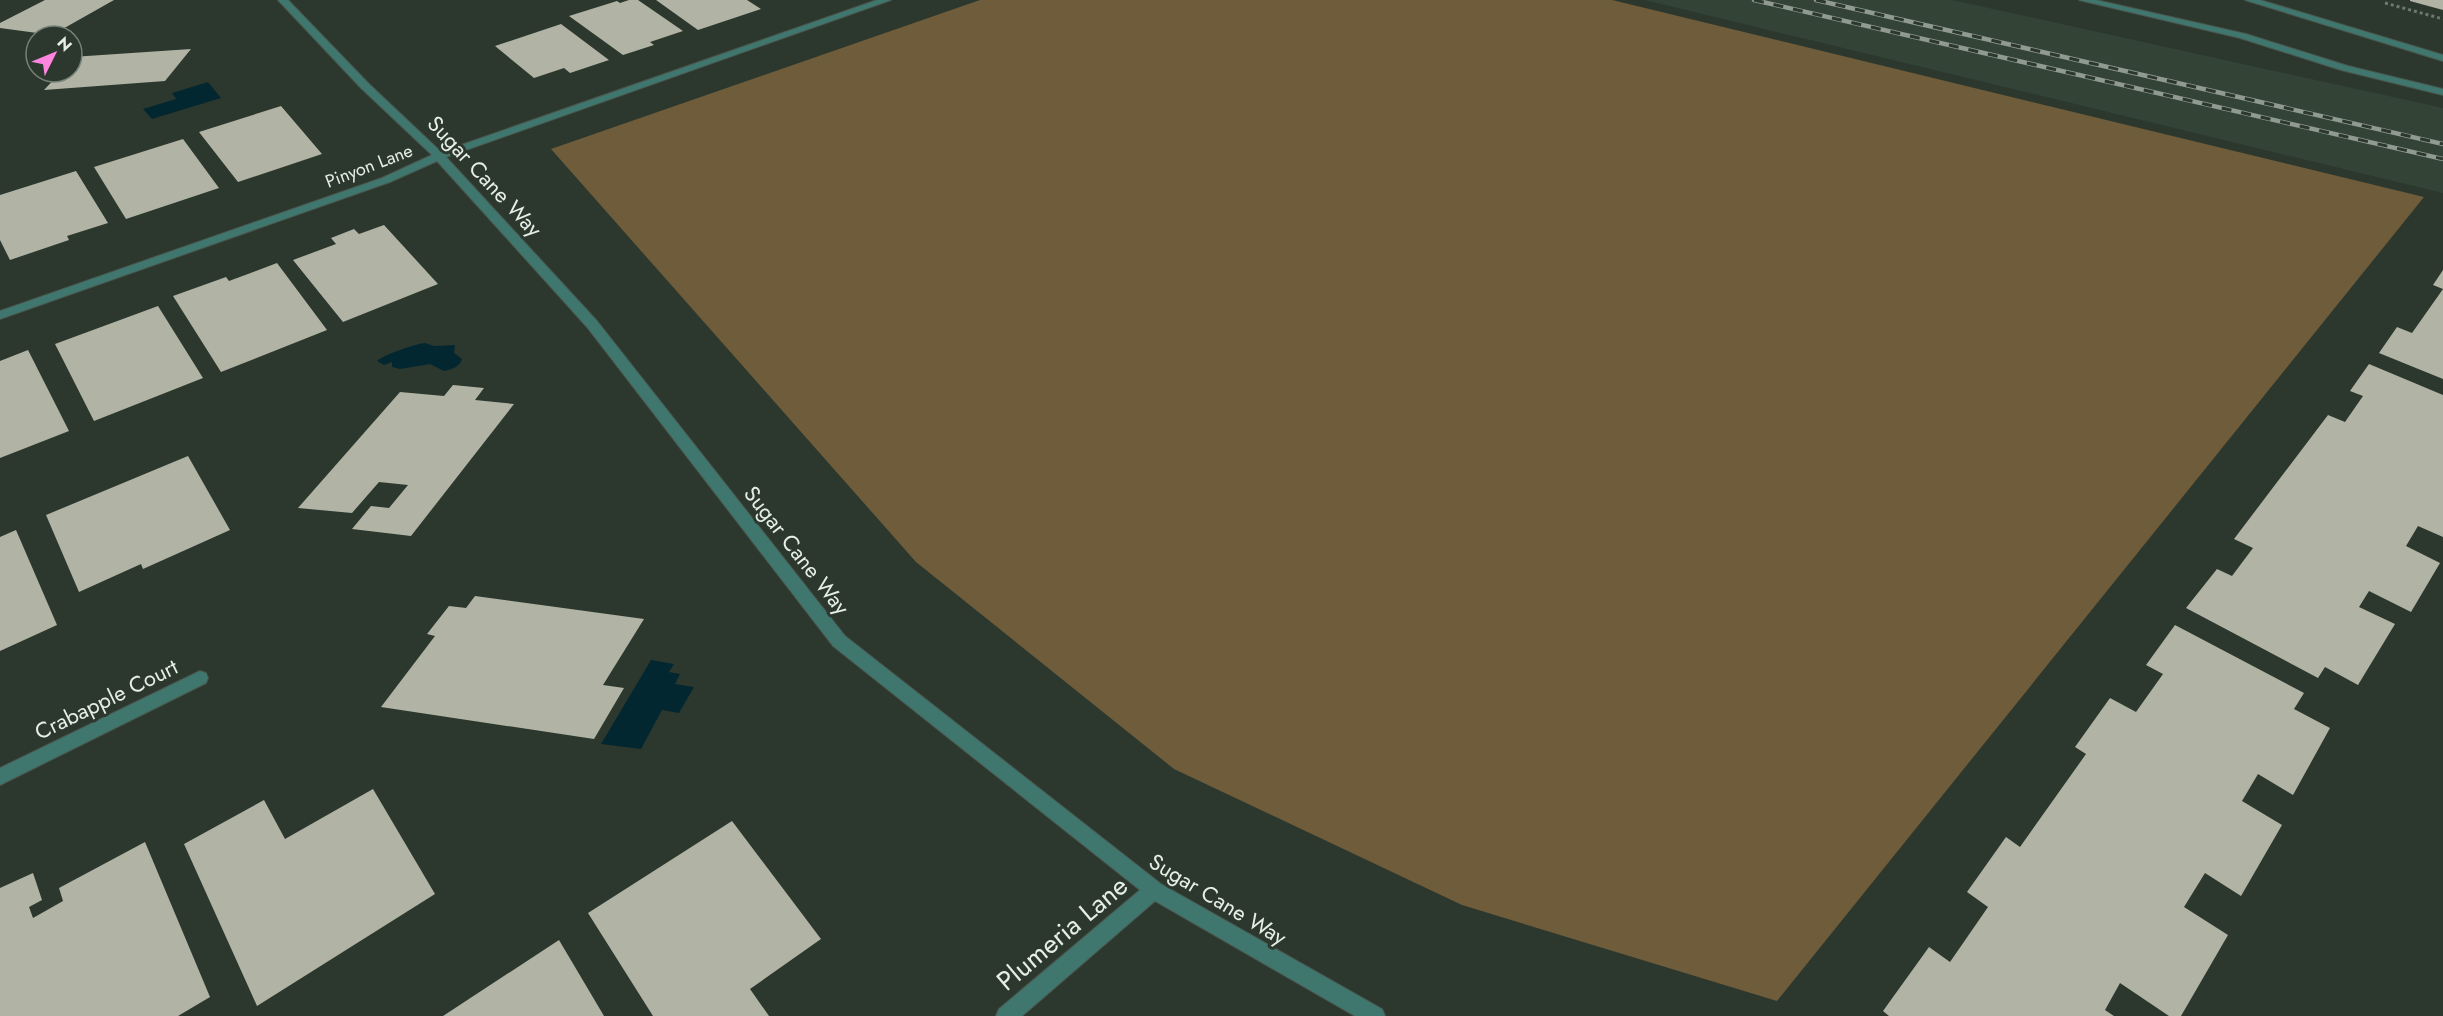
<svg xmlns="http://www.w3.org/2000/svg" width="2443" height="1016" viewBox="0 0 2443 1016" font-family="Jost,sans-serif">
	<rect width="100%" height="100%" fill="#2c382e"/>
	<path fill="#334437" d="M 1645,0 L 1952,0 L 2443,108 L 2443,193 Z"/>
	<path fill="#6f5c3a" d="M 980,0 L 1612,0 L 2424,197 L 1777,1001 L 1462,905 L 1174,769 L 916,562 L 551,149 Z"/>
	<path fill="#032731" d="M 208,82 L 221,98 L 152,119 L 143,109 L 176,99 L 172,93 Z
		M 425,343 L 434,346 L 455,345 L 454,353 L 462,359 C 460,367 452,369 444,371 L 430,364 L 400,369 L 392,367 L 392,362 L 384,365 L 377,361 C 383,355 415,344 425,343 Z
		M 651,660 L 674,664 L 669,672 L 680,674 L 675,684 L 694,687 L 679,713 L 662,710 L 641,749 L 601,744 Z"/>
	<path fill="#b1b4a4" d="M 45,0 L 114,0 L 52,35 L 0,28 L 0,23 Z
		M 629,0 L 638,0 L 683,31 L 650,42 L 654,45 L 623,55 L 569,16 L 617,1 L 620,3 Z
		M 656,0 L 747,0 L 761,9 L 698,30 Z
		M 2443,0 L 2443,10 L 2410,1 L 2410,0 Z
		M 561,24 L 609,60 L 570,73 L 564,68 L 534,78 L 495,46 Z
		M 191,49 L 165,81 L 44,90 L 61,72 L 72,72 L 72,57 Z
		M 281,106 L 322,154 L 238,182 L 199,132 Z
		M 183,139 L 219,188 L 126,219 L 94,167 Z
		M 76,171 L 108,223 L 67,236 L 69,240 L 10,260 L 0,240 L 0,195 Z
		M 384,225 L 438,284 L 343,322 L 293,260 L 336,244 L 331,238 L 354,229 L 359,234 Z
		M 277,263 L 327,330 L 221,372 L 173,296 L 226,277 L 229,281 Z
		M 2443,270 L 2443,289 L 2433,285 Z
		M 2443,289 L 2443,379 L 2379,353 L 2397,327 L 2412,333 Z
		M 158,306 L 203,378 L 94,421 L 55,344 Z
		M 28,350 L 69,431 L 0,458 L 0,361 Z
		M 2369,364 L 2443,395 L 2443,537 L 2418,526 L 2406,546 L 2440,563 L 2411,612 L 2369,591 L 2359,607 L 2395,624 L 2358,685 L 2325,667 L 2318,678 L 2186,608 L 2217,569 L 2232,576 L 2253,548 L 2234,539 L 2328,415 L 2345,422 L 2363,396 L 2350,391 Z
		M 453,385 L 484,388 L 475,400 L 514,404 L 411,536 L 352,529 L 371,506 L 389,508 L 408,485 L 379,482 L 352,513 L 298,508 L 400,392 L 444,396 Z
		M 188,456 L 230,530 L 143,569 L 141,564 L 79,592 L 46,515 Z
		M 16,530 L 57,625 L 0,651 L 0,537 Z
		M 475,596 L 644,619 L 603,685 L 624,688 L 594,739 L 381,707 L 435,636 L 427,634 L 449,606 L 466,608 Z
		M 2175,625 L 2304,693 L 2294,709 L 2330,728 L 2293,795 L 2258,774 L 2242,801 L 2282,825 L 2241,896 L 2205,873 L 2184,907 L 2228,935 L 2181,1016 L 2169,1016 L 2120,983 L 2105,1010 L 2114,1016 L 1889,1016 L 1883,1011 L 1929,947 L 1950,962 L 1988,907 L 1967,892 L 2006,837 L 2020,847 L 2086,754 L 2075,747 L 2110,698 L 2136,712 L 2163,674 L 2146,665 Z
		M 373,789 L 435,894 L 257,1006 L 184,844 L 264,800 L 285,839 Z
		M 732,821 L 821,939 L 750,989 L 769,1016 L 653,1016 L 588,913 Z
		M 145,842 L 210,997 L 178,1016 L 0,1016 L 0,888 L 33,873 L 42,900 L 29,907 L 33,918 L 63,901 L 59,888 Z
		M 559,940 L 604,1016 L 443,1016 Z"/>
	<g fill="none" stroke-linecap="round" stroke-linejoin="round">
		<defs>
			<path id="minor" d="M 278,0 L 288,0 L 369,84 L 441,152 L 877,0 L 891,0 L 446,157 L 597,321 L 845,636 L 1161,884 L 1382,1009 L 1385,1016 L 1355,1016 L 1155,901 L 1022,1016 L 996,1016 L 999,1009 L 1140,890 L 833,646 L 587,327 L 437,161 L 390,182 L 0,319 L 0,311 L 382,178 L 432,155 L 361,88 Z
				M 2079,0 L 2096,0 L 2246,34 L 2348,66 L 2443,89 L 2443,95 L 2341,70 L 2240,38 Z
				M 2245,0 L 2260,0 L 2443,55 L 2443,61 Z
				M 200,671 L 206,673 L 208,678 L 206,683 L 0,785 L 0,768 Z"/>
		</defs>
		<use href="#minor" stroke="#4a554c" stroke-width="2"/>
		<path stroke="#6d786f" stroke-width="3" stroke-dasharray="3 3" stroke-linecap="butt" d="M 2385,3 L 2443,19"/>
		<use href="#minor" fill="#3f766e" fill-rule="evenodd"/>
		<defs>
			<path id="rail" d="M 1754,0 L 2443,159
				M 1816,0 L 2443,144"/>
		</defs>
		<use href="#rail" stroke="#909a91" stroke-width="4.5"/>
		<use href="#rail" stroke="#2c382e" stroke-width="3" stroke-dasharray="10" stroke-linecap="butt"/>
	</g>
	<g text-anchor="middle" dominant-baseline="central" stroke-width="6" stroke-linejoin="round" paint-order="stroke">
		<g font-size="18" fill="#e6eee7" stroke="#2c382e">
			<text transform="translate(369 166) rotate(-21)">Pinyon Lane</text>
		</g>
		<g font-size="22" fill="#e6eee7" stroke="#2c382e">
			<text transform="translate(485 176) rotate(47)">Sugar Cane Way</text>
			<text transform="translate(797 550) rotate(52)">Sugar Cane Way</text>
			<text transform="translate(106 699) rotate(-26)">Crabapple Court</text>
			<text transform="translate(1218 899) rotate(31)">Sugar Cane Way</text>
		</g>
		<g font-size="27" fill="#e6eee7" stroke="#2c382e">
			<text transform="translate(1062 933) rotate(-40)">Plumeria Lane</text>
		</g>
	</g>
	<g transform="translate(54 54) rotate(47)"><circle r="28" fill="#2c382e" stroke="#768178" stroke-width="1.5"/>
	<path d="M0-4.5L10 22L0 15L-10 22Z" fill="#ff85df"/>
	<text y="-9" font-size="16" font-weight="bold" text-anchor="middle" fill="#e6eee7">N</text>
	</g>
</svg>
